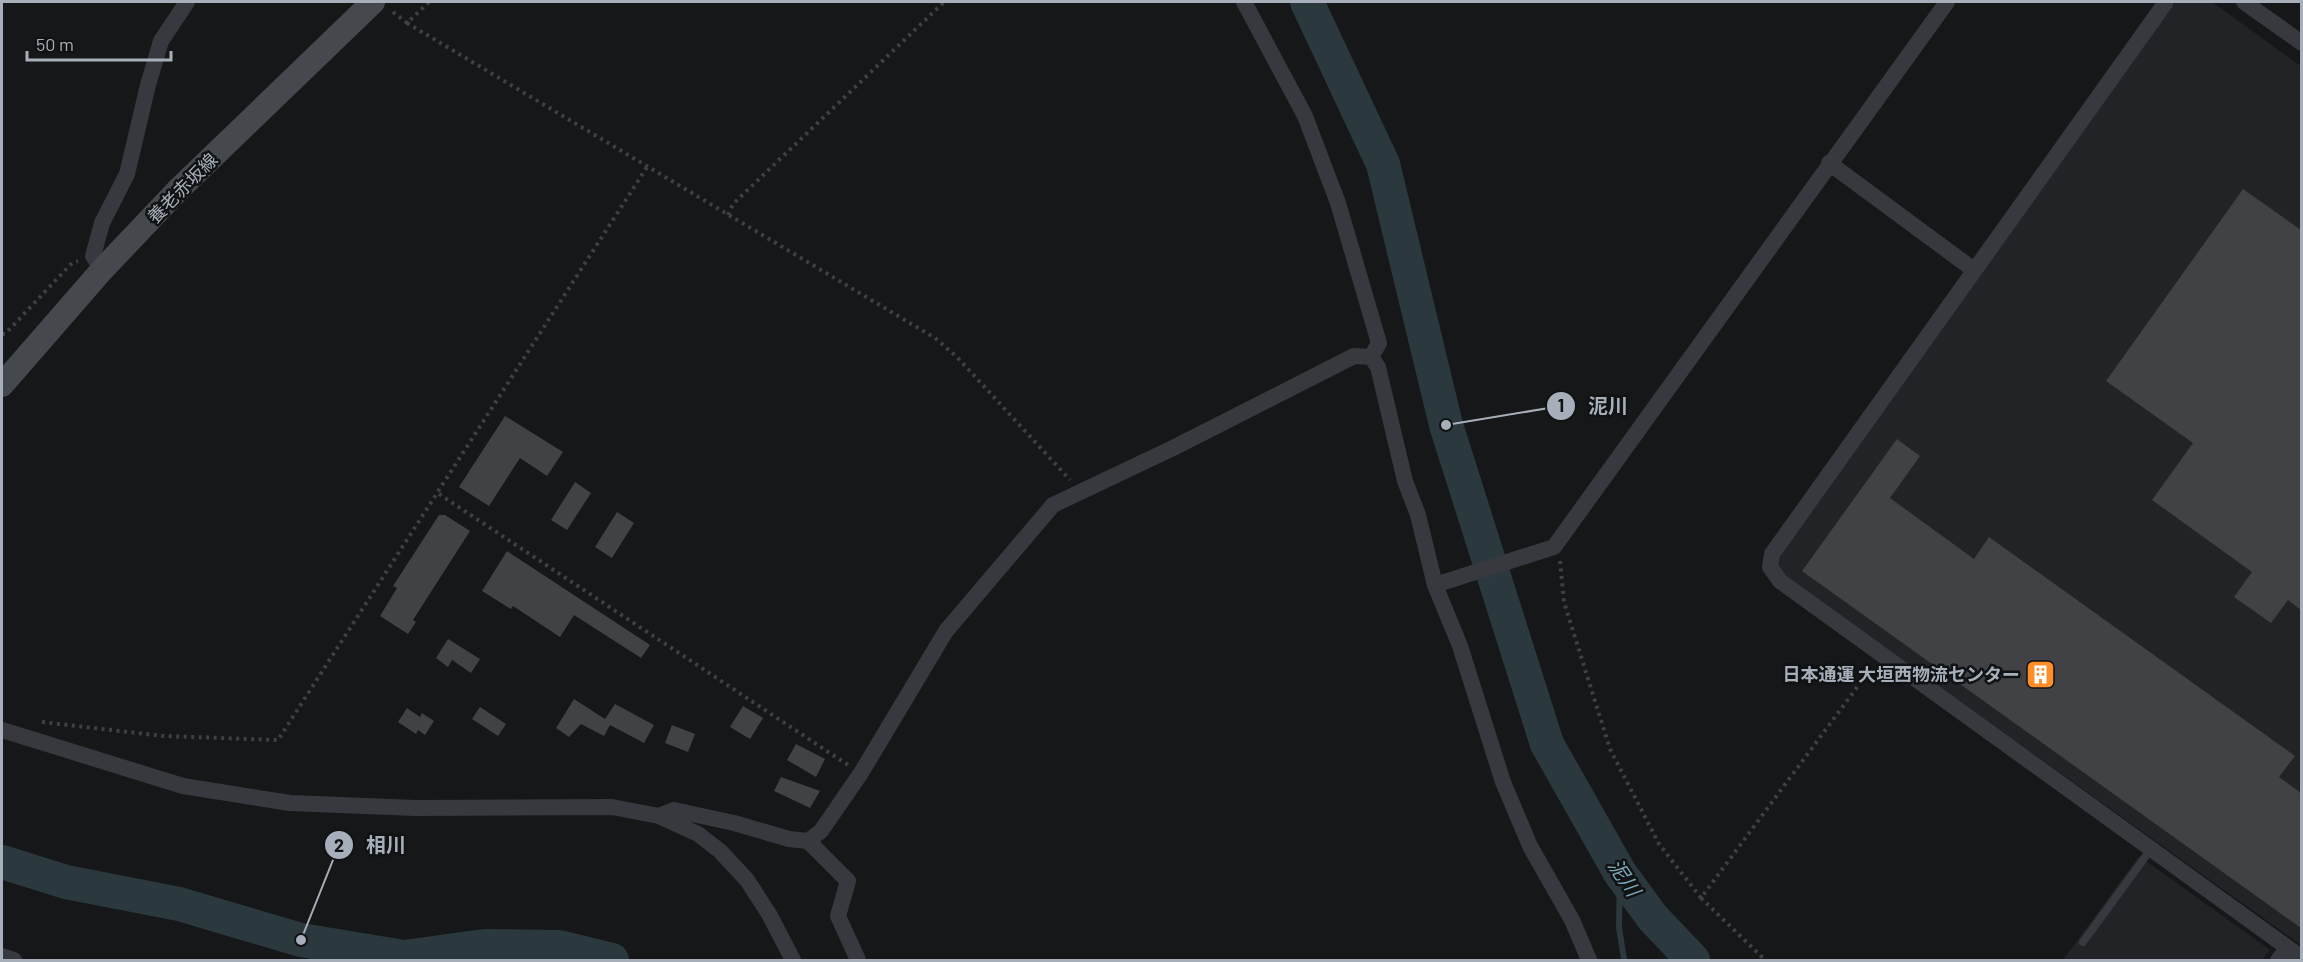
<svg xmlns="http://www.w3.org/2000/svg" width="2303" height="962" viewBox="0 0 2303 962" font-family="Barlow,'Noto Sans JP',sans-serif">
	<rect width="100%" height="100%" fill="#161718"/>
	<path fill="#222326" d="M 2176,2 L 2212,2 L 2301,66 L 2301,945 L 1778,571 L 1776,558 Z
		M 2139,856 L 2270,950 L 2262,960 L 2063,960 Z"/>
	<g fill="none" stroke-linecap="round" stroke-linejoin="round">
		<path stroke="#2b393e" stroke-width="6" d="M 1620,873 L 1619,927 L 1624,960"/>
		<path stroke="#2b393e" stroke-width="34" d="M 1307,2 L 1383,164 L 1446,425 L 1547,744 L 1620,873 L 1653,918 L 1693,960
			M 2,862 L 66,882 L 179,904 L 301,940 L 404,957 L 484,946 L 559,947 L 612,960"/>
	</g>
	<path fill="#404246" d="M 2243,189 L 2301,230 L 2301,610 L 2288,600 L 2271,623 L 2234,597 L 2252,572 L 2152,500 L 2193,443 L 2106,381 Z
		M 505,416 L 563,452 L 547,476 L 520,458 L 489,506 L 459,487 Z
		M 1897,439 L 1920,456 L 1890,498 L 1974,559 L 1989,537 L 2295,756 L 2279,777 L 2301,793 L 2301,928 L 1802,571 Z
		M 575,482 L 591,493 L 567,530 L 551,520 Z
		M 617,512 L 634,523 L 612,558 L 595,547 Z
		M 439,515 L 445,515 L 470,531 L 413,620 L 416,622 L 408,634 L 380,616 L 397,588 L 393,586 Z
		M 507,551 L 650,645 L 641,658 L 574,615 L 560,637 L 513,606 L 511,609 L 482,591 Z
		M 448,639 L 480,659 L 471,673 L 452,660 L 448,667 L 436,658 Z
		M 574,699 L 605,719 L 615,704 L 654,725 L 644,743 L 610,725 L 604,736 L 581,724 L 569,737 L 556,728 Z
		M 743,706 L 763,718 L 750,739 L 730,727 Z
		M 480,707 L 506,724 L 498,736 L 472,719 Z
		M 407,708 L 420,717 L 422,713 L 434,721 L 425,735 L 418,730 L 416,734 L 398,722 Z
		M 672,725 L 695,734 L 688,752 L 665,743 Z
		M 796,744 L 825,759 L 816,777 L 787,760 Z
		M 781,777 L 820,791 L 810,808 L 774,791 Z"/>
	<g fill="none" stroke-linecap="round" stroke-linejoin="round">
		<path stroke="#3d4145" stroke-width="4" stroke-dasharray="3 4.5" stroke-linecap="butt" d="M 393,12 L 407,23 L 429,2
			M 407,23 L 935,338 L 957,357 L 1070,480
			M 728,215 L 733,204 L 944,2
			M 2,334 L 5,334 L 72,263 L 78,261
			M 439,494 L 848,765
			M 1560,561 L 1564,602 L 1610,749 L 1659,844 L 1701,898 L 1872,667
			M 42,722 L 163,736 L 278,740 L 647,167
			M 1701,898 L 1765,960"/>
		<path stroke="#37393e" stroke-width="8" d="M 2083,942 L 2151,849"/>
		<path stroke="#37393e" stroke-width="16" d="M 1244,2 L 1305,116 L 1338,203 L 1379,343 L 1371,357
			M 2166,2 L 1772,554 L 1770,567 L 1780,581 L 2302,958
			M 2244,2 L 2302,43
			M 1829,163 L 1974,270
			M 102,270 L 93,256 L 102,223 L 127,174 L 148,85 L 161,41 L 187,2
			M 1371,357 L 1378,367 L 1405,481 L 1418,515 L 1435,585 L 1460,646 L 1503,782 L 1530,846 L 1572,920 L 1589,960
			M 1435,585 L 1554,547 L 1947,2
			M 2,730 L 183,786 L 290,803 L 416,808 L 612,807 L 659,816 L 698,834 L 720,851 L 747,880 L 769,914 L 793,960
			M 659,816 L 674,810 L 734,823 L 789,839 L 808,841 L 848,881 L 838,916 L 858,960
			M 808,841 L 821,831 L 861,773 L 946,631 L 1053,505 L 1173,448 L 1354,356 L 1371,357
			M 2,956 L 14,960
			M 2278,960 L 2288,948"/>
		<path stroke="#45494e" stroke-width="24" d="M 2,385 L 102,270 L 177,191 L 373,2"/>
	</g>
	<defs>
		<symbol id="building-square" viewBox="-11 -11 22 22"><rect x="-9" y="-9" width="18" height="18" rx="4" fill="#ff8e28" stroke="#111213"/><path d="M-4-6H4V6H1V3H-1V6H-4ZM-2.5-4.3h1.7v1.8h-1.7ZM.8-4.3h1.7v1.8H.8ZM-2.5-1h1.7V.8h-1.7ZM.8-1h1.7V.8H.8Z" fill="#fff"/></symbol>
	</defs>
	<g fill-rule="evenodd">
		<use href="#building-square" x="2024" y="658" width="33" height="33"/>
	</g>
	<g text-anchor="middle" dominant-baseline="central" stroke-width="5" stroke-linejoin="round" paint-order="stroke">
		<g font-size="18" fill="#a7b0ba" stroke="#111213">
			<text transform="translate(182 188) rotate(-45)">養老赤坂線</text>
		</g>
		<g font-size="18" font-weight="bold" fill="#a7b0ba" stroke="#111213" text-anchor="end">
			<text x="2020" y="674">日本通運 大垣西物流センター</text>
		</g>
		<g font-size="20" font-style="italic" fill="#7ba7b8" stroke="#111213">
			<text transform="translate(1625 877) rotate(56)">泥川</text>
		</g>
	</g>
	<path fill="none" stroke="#a7b0ba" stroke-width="2" d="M1446 425L1561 406M301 940L339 845"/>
	<g fill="#a7b0ba" stroke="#111213" stroke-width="2">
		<circle cx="1446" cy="425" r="6"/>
		<circle cx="301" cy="940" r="6"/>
		<circle cx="1561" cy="406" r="15"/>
		<circle cx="339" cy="845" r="15"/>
	</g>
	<g font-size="18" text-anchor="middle" font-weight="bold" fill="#111">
		<text x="1561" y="412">1</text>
		<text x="339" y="852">2</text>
	</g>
	<g font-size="20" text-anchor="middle" font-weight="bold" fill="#a7b0ba" stroke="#111213" stroke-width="5" stroke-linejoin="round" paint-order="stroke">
		<text x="1608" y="413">泥川</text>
		<text x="386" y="852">相川</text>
	</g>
	<rect width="2303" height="962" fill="none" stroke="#a7b0ba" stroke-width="6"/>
	<path d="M27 51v9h144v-9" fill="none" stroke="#a7b0ba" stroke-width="3"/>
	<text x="36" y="51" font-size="18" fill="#a7b0ba" stroke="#111213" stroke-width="4.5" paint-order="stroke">50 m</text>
</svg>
